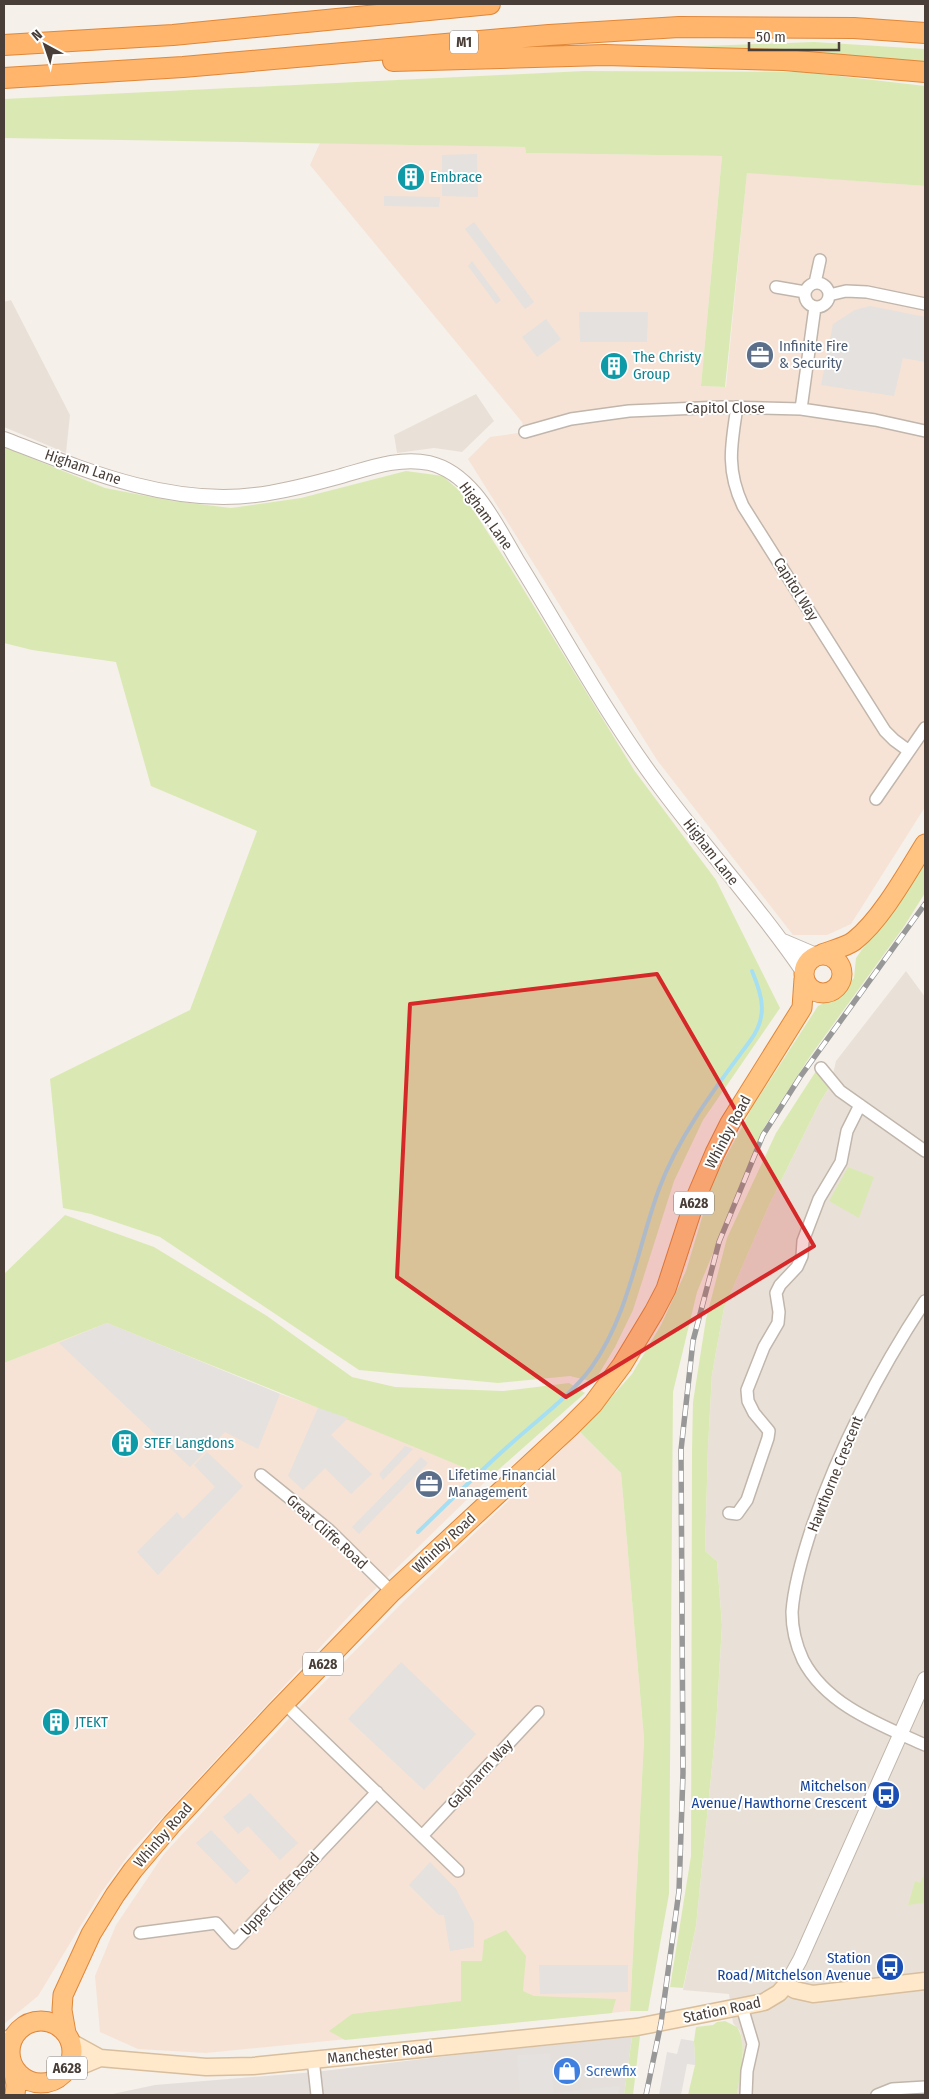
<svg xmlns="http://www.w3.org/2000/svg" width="929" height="2099" viewBox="0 0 929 2099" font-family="'Fira Sans Condensed',sans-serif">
	<rect width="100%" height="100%" fill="#f5f0ea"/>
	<path fill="#e9e1d8" d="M 11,300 L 70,415 L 66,453 L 4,427 L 4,302 Z
		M 476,394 L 494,421 L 462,452 L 434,448 L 397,453 L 394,435 Z
		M 906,971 L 925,997 L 925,2095 L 737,2095 L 739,2074 L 743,2057 L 742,2039 L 740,2031 L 733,2023 L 729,1994 L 683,1990 L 696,1926 L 716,1727 L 722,1625 L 717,1561 L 705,1551 L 708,1447 L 712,1374 L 724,1308 L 769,1205 L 820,1102 L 830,1086 L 836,1061 Z"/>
	<path fill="#f6e3d5" d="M 320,143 L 525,147 L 526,153 L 722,156 L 701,386 L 726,387 L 747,172 L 925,186 L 925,807 L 851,924 L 827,935 L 793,935 L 657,760 L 468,459 L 490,437 L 525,432 L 522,422 L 310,165 Z
		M 107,1323 L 280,1394 L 351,1419 L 489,1478 L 363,1601 L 133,1849 L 100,1894 L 38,1996 L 4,2024 L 4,1363 Z
		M 580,1432 L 621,1473 L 644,1739 L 630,2011 L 206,2053 L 138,2049 L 100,2032 L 95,1976 L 116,1925 L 164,1854 L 294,1713 L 403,1602 Z"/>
	<path fill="#e5dfdb" d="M 632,2037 L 624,2095 L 108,2095 L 155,2085 L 315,2072 L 472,2053 Z"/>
	<path fill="#dae9b3" d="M 814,42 L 925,49 L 925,64 L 620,49 Z
		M 584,71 L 804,72 L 925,86 L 925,186 L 747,173 L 725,387 L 701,386 L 722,156 L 526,153 L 525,147 L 4,138 L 4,99 Z
		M 4,447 L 105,488 L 173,501 L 231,508 L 301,498 L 406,471 L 443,476 L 463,494 L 508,564 L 634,770 L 716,880 L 780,1008 L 703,1120 L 674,1181 L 633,1310 L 615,1347 L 594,1382 L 570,1376 L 498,1383 L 359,1370 L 160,1237 L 91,1214 L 63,1208 L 50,1079 L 190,1010 L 257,831 L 151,786 L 116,662 L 32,650 L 4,643 Z
		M 925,861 L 925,893 L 903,928 L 811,1055 L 765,1126 L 697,1292 L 673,1392 L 669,1894 L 648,2011 L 630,2011 L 644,1739 L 621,1473 L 580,1432 L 632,1374 L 661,1325 L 686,1271 L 713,1181 L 753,1106 L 818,1006 L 840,995 L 854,978 L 856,958 Z
		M 818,1068 L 830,1086 L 820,1102 L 769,1205 L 724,1308 L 712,1374 L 708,1447 L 705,1551 L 717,1561 L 722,1625 L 716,1727 L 696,1926 L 683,1988 L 670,1987 L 691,1856 L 692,1450 L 693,1402 L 706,1319 L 727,1238 L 776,1133 Z
		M 848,1167 L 874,1177 L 859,1218 L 829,1201 Z
		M 65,1215 L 154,1247 L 267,1316 L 352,1377 L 395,1387 L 503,1391 L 569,1383 L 585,1393 L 489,1478 C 362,1424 234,1375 107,1323 L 4,1363 L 4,1274 Z
		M 925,1872 L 925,1903 L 908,1905 L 915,1881 L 920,1883 Z
		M 506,1930 L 526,1956 L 523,1991 L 534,1996 L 616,1999 L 612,2013 L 345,2040 L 329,2031 L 352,2014 L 461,2001 L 461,1961 L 482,1961 L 484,1940 Z
		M 725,2021 L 737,2027 C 749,2046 739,2074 737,2095 L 688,2095 L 695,2065 L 694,2041 L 696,2027 L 713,2025 L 717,2022 Z
		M 640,2036 L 633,2095 L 624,2095 L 632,2037 Z"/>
	<path fill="#e4e1de" d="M 477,154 L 478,197 L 442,196 L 442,155 Z
		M 384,196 L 440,197 L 439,207 L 384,206 Z
		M 474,222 L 534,302 L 525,309 L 465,229 Z
		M 472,261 L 501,300 L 496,304 L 468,266 Z
		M 870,306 L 925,317 L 925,362 L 903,358 L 894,396 L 821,385 L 833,324 L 855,310 Z
		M 579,312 L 648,312 L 647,342 L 580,342 Z
		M 546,319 L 561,339 L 537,357 L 522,337 Z
		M 107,1323 L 280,1394 L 258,1449 L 225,1432 L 190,1467 L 59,1343 Z
		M 318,1408 L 348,1418 L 331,1435 L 372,1474 L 351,1494 L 325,1468 L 303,1490 L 288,1476 Z
		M 405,1446 L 413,1449 L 383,1480 L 379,1474 Z
		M 207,1452 L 243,1486 L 158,1575 L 137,1552 L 177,1512 L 183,1519 L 215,1487 L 194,1465 Z
		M 421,1457 L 428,1463 L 359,1534 L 352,1527 Z
		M 401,1662 L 476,1734 L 424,1790 L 348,1719 Z
		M 250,1793 L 298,1843 L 280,1860 L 248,1826 L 238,1834 L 223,1817 Z
		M 211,1830 L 250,1871 L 236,1884 L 196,1843 Z
		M 430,1862 L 456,1889 L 474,1923 L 474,1947 L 450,1951 L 444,1915 L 439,1915 L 409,1885 Z
		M 539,1965 L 628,1965 L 628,1992 L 540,1994 Z
		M 681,2039 L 694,2041 L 695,2065 L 687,2064 L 681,2095 L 659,2095 L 667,2052 L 677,2054 Z
		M 550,2053 L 554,2093 L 620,2086 L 618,2095 L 520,2095 L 517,2055 Z"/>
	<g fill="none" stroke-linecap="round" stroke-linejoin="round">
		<path stroke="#a6dff2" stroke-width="4" d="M 418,1532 C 450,1501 481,1470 514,1441 C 540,1418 570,1396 591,1368 C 629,1315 637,1249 659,1189 C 679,1135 716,1087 750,1041 C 768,1017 763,997 752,971"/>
		<defs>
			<path id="minor" d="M 815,283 L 820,260
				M805 295a12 12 0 1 1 24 0a12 12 0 1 1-24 0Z
				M 776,287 L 805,292
				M 829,295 L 846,291 L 867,292 L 925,304
				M 737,407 C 731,445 726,470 743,506 L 885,731 L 894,740 L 909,751
				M 801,409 L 815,307
				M 525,432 L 571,419 L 629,411 L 722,407 L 801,409 L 875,420 L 925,431
				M 876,799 L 925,728
				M 821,1068 L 840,1091 L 925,1151
				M 925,1301 C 879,1371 841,1444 813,1524 C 804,1551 794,1583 792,1612 C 792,1628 796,1645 803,1660 C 827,1706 881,1725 925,1745
				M 261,1475 L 329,1530 L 392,1592
				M 729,1513 L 737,1514 L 747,1500 L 768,1438 L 769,1431 L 754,1413 L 748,1401 L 747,1390 L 764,1347 L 778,1323 L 779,1312 L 776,1293 L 780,1285 L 797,1267 L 802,1256 L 803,1241 L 819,1199 L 841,1162 L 847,1131 L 860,1105
				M 284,1703 L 458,1871
				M 422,1836 L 538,1712
				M 140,1933 L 216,1923 L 234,1943 L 377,1792
				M 742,2007 L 753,2044 L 747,2071 L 746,2095
				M 4,2039 L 22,2027
				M 4,2056 L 11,2062
				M 313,2059 L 317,2095
				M 877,2095 L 892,2089 L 925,2087"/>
			<path id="tertiary" d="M 4,439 C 82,469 168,506 255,495 C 282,492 308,485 334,478 C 365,470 397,456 429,463 C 473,473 496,525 517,560 C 563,634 604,711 655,780 C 703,846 759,906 804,973
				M 783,941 L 816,955
				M 786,1985 L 800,1960 L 925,1679"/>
			<path id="secondary" d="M 71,2042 L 100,2058 L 206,2067 L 253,2066 L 637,2027 L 764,2002 L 779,1993 L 786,1985 L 795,1990 L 813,1994 L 925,1981
				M 64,2073 L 100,2058"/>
			<path id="trunk" d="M 822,954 C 832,950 846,947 854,941 C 881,920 907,873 925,844
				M804 974a19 19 0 1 1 38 0a19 19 0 1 1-38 0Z
				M10 2052a31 31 0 1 1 62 0a31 31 0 1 1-62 0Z
				M 66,2033 L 62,2010 L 63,1995 L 91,1934 L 115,1895 L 133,1870 L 172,1824 L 275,1713 L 392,1592 L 570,1427 L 593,1404 L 622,1365 L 654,1312 L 666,1289 L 695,1200 L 715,1153 L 730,1123 L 802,1008 L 804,979
				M 13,2067 L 16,2085 L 15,2095"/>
			<path id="motorway" d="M 4,45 L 173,35 L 490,4
				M 393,61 L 605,55 L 784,60 L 925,72
				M 4,78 L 183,67 L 549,35 L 679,27 L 854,28 L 925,33"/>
		</defs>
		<use href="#minor" stroke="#c1b6ac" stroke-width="14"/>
		<use href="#tertiary" stroke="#c1b6ac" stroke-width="16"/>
		<use href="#secondary" stroke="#d8be9c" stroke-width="19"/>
		<use href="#trunk" stroke="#e08739" stroke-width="21"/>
		<use href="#motorway" stroke="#e08739" stroke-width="22"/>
		<use href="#minor" stroke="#fff" stroke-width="11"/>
		<use href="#tertiary" stroke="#fff" stroke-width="14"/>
		<use href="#secondary" stroke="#ffe9ca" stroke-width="16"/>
		<use href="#trunk" stroke="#ffc382" stroke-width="19"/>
		<use href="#motorway" stroke="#ffb56b" stroke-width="20"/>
		<defs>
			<path id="rail" d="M 646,2095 L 661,2023 L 679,1891 L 683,1773 L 681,1450 L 693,1341 L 719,1242 L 763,1135 L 800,1077 L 925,904"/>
		</defs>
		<use href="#rail" stroke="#989898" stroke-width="5.5"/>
		<use href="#rail" stroke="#fff" stroke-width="4" stroke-dasharray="11" stroke-linecap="butt"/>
	</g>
	<path fill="#d62828" fill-opacity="0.2" stroke="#d62828" stroke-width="4" stroke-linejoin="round" d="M 657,974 L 814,1246 L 566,1397 L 397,1277 L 410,1004 Z"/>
	<defs>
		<symbol id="building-disc" viewBox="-11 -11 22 22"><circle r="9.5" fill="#0f9aa8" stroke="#fff"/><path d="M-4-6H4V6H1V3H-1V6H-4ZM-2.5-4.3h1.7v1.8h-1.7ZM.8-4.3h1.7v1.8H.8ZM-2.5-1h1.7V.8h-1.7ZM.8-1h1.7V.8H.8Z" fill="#fff"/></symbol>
		<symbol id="office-disc" viewBox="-11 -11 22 22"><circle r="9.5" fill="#5c6f8a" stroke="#fff"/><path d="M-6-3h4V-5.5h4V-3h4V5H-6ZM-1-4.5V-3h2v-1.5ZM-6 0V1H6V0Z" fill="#fff"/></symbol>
		<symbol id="bus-disc" viewBox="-11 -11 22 22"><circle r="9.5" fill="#1a4fb4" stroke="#fff"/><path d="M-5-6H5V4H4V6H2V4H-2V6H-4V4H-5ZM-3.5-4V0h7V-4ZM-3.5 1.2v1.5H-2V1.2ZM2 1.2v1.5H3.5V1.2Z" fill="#fff"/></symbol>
		<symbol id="shop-disc" viewBox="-11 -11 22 22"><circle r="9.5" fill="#3f7fe0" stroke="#fff"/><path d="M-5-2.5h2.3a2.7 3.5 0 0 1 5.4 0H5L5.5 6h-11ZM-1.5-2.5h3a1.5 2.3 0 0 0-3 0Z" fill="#fff"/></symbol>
	</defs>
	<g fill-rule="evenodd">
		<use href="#building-disc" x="395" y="161" width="32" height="32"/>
		<use href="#office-disc" x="744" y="339" width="32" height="32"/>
		<use href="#building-disc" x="598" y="350" width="32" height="32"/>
		<use href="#building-disc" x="109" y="1427" width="32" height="32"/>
		<use href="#office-disc" x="413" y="1468" width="32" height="32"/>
		<use href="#building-disc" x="40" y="1706" width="32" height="32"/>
		<use href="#bus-disc" x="870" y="1779" width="32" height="32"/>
		<use href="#bus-disc" x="874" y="1951" width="32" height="32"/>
		<use href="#shop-disc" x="551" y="2055" width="32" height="32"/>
	</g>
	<g text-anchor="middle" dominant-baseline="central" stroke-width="4" stroke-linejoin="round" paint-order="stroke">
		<g fill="#fff" stroke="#807974" stroke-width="1">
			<rect x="450" y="30.5" width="28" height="23" rx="4"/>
			<rect x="674" y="1191.5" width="40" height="23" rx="4"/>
			<rect x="303" y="1652.5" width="40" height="23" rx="4"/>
			<rect x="47" y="2056.5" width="40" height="23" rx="4"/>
		</g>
		<g font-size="14" font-weight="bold" fill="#493f38">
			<text x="464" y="42">M1</text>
			<text x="694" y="1203">A628</text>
			<text x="323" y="1664">A628</text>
			<text x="67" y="2068">A628</text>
		</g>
		<g font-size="15" fill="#0d838f" stroke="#fff" text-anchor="start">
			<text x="430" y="177">Embrace</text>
			<text x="633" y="357">The Christy<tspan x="633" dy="17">Group</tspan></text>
			<text x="144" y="1443">STEF Langdons</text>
			<text x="75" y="1722">JTEKT</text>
		</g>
		<g font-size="15" fill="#4e5e75" stroke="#fff" text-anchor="start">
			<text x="779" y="346">Infinite Fire<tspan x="779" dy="17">&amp; Security</tspan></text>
			<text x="448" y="1475">Lifetime Financial<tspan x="448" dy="17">Management</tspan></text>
		</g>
		<g font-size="15" fill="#493f38" stroke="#fff">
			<text x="725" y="408">Capitol Close</text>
			<text transform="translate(83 467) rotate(19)">Higham Lane</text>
			<text transform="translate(486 516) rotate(54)">Higham Lane</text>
			<text transform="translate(796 589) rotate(58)">Capitol Way</text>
			<text transform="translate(711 852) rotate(52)">Higham Lane</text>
			<text transform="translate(728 1132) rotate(-62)">Whinby Road</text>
			<text transform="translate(835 1474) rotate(-68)">Hawthorne Crescent</text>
			<text transform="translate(327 1532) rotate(42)">Great Cliffe Road</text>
			<text transform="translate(444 1543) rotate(-43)">Whinby Road</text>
			<text transform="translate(480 1774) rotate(-47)">Galpharm Way</text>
			<text transform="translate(163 1835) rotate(-49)">Whinby Road</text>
			<text transform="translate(280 1894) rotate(-47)">Upper Cliffe Road</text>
			<text transform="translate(722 2010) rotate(-12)">Station Road</text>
			<text transform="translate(380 2053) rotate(-6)">Manchester Road</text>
		</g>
		<g font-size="15" fill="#164399" stroke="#fff" text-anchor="end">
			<text x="867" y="1786">Mitchelson<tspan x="867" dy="17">Avenue/Hawthorne Crescent</tspan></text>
			<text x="871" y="1958">Station<tspan x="871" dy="17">Road/Mitchelson Avenue</tspan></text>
		</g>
		<g font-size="15" fill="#366cbe" stroke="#fff" text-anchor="start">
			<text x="586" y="2071">Screwfix</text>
		</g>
	</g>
	<rect width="929" height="2099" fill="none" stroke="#493f38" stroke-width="10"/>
	<g transform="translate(45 45) rotate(320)" stroke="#ffffff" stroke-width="4" paint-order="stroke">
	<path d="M0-4L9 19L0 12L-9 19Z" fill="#493f38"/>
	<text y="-8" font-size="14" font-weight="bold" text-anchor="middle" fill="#493f38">N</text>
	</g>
	<path d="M749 42v8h90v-8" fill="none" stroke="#493f38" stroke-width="2.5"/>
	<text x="756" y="42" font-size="15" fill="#493f38" stroke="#ffffff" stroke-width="4" paint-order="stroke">50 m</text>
</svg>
